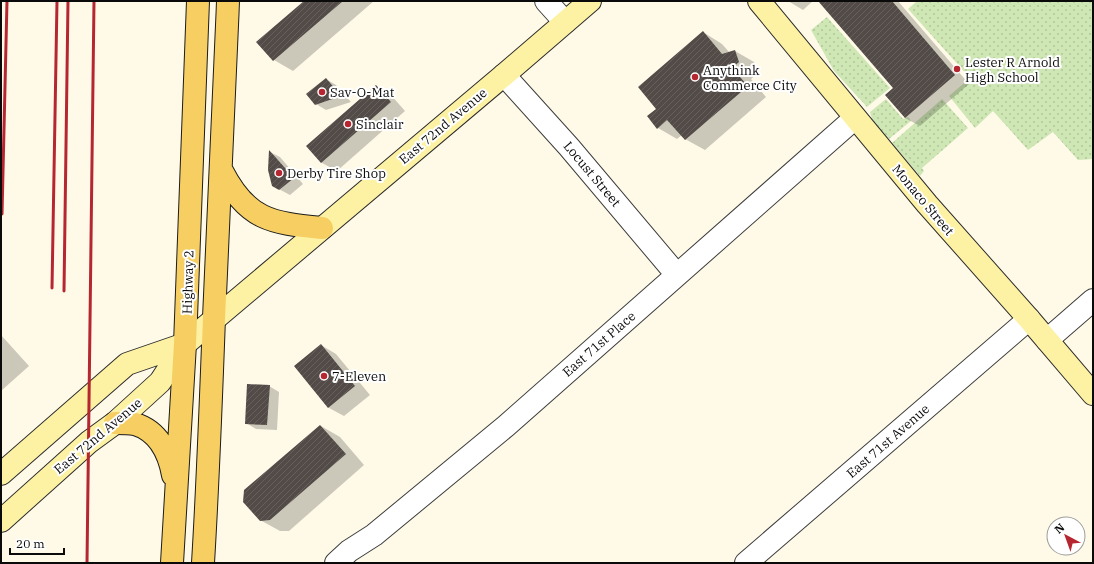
<svg xmlns="http://www.w3.org/2000/svg" width="1094" height="564" viewBox="0 0 1094 564" font-family="'IBM Plex Serif',serif">
	<defs>
		<pattern id="grass-dots" width="8" height="8" patternUnits="userSpaceOnUse"><rect width="8" height="8" fill="#cfe7b4"/><path d="M2 2h.1M6 6h.1" fill="none" stroke="#b0c599" stroke-width="1.8" stroke-linecap="round"/></pattern>
		<pattern id="building-hatch" width="6" height="6" patternUnits="userSpaceOnUse"><rect width="6" height="6" fill="#524b47"/><path d="M-1 1l2-2M0 6l6-6M5 7l2-2" fill="none" stroke="#66605d"/></pattern>
	</defs>
	<rect width="100%" height="100%" fill="#fffae8"/>
	<path fill="url(#grass-dots)" d="M 917,1 L 1093,1 L 1093,159 L 1078,160 L 1053,132 L 1028,150 L 993,111 L 975,128 L 949,96 L 970,78 L 908,9 Z
		M 827,17 L 890,88 L 867,107 L 834,71 L 811,30 Z
		M 886,99 L 903,119 L 908,117 L 911,121 L 889,139 L 873,122 L 870,112 Z
		M 942,99 L 968,128 L 922,168 L 924,171 L 920,176 L 892,143 Z"/>
	<path fill="#0003" d="M 305,1 L 374,1 L 293,71 L 274,60 Z
		M 788,1 L 813,1 L 803,10 Z
		M 819,1 L 898,1 L 969,84 L 920,126 L 905,118 L 894,88 Z
		M 703,32 L 722,44 L 730,53 L 735,51 L 754,62 L 758,73 L 751,79 L 766,97 L 705,150 L 685,139 L 682,135 L 677,139 L 658,128 L 658,109 Z
		M 326,79 L 336,85 L 351,102 L 326,110 L 316,104 Z
		M 376,86 L 391,95 L 405,111 L 337,171 L 322,163 L 307,146 Z
		M 270,152 L 280,157 L 303,184 L 290,195 L 273,186 Z
		M 1,335 L 29,366 L 1,391 Z
		M 321,345 L 336,354 L 370,395 L 344,416 L 329,408 L 295,367 Z
		M 269,386 L 279,392 L 277,430 L 256,429 L 246,423 Z
		M 321,426 L 340,437 L 364,465 L 289,531 L 280,531 L 260,520 Z"/>
	<path fill="url(#building-hatch)" d="M 304,1 L 343,1 L 273,61 L 256,42 Z
		M 818,1 L 892,1 L 955,75 L 905,118 L 885,95 L 893,88 Z
		M 703,31 L 722,54 L 735,50 L 739,62 L 732,68 L 748,86 L 685,140 L 667,120 L 657,129 L 647,116 L 656,109 L 638,87 Z
		M 326,78 L 341,96 L 315,105 L 306,94 Z
		M 376,85 L 391,102 L 321,163 L 306,146 Z
		M 269,150 L 294,178 L 279,190 L 272,186 L 268,170 Z
		M 321,344 L 355,386 L 328,408 L 294,366 Z
		M 247,384 L 270,385 L 267,425 L 245,424 Z
		M 320,425 L 346,454 L 270,520 L 260,521 L 243,502 L 244,490 Z"/>
	<g fill="none" stroke-linecap="round" stroke-linejoin="round">
		<defs>
			<path id="street" d="M 546,1 L 565,22
				M 504,75 L 569,147 L 677,275
				M 1047,340 L 1093,300
				M 336,563 L 349,551 L 374,535 L 506,426 L 855,118
				M 746,563 L 1029,319"/>
			<path id="secondary" d="M 759,1 L 927,204 L 1029,319 L 1093,394
				M 1,474 L 127,364 L 185,344
				M 1,521 L 89,442 L 115,423 L 160,382 L 185,344 L 504,75 L 590,1"/>
			<path id="primary" d="M 222,171 C 247,220 271,223 322,228
				M 115,423 C 122,423 128,423 135,424 C 158,431 169,453 173,475
				M 172,563 L 185,344 L 198,1
				M 203,563 C 208,481 211,400 214,318 C 219,213 224,107 228,1"/>
		</defs>
		<use href="#street" stroke="#3d3d3d" stroke-width="24"/>
		<use href="#secondary" stroke="#2c2c2c" stroke-width="24"/>
		<use href="#primary" stroke="#1b1b1b" stroke-width="24"/>
		<use href="#street" stroke="#fff" stroke-width="22"/>
		<use href="#secondary" stroke="#fdf2a4" stroke-width="22"/>
		<use href="#primary" stroke="#f6ce61" stroke-width="22"/>
		<path stroke="#b62630" stroke-width="3" d="M 2,214 L 7,1
			M 52,288 L 57,1
			M 64,291 L 68,1
			M 87,563 L 94,1"/>
	</g>
	<g fill="#b62630" stroke="#fff" stroke-width="1.5">
		<circle cx="957" cy="69" r="4"/>
		<circle cx="695" cy="77" r="4"/>
		<circle cx="322" cy="92" r="4"/>
		<circle cx="348" cy="124" r="4"/>
		<circle cx="279" cy="173" r="4"/>
		<circle cx="324" cy="376" r="4"/>
	</g>
	<g text-anchor="middle" dominant-baseline="central" stroke-width="4" stroke-linejoin="round" paint-order="stroke">
		<g font-size="13" fill="#0a0a0a" stroke="#fff" text-anchor="start">
			<text x="965" y="62">Lester R Arnold<tspan x="965" dy="15">High School</tspan></text>
			<text x="703" y="70">Anythink<tspan x="703" dy="15">Commerce City</tspan></text>
			<text x="330" y="92">Sav-O-Mat</text>
			<text x="356" y="124">Sinclair</text>
			<text x="287" y="173">Derby Tire Shop</text>
			<text x="332" y="376">7-Eleven</text>
		</g>
		<g font-size="13" fill="#0a0a0a" stroke="#fff">
			<text transform="translate(443 126) rotate(-40)">East 72nd Avenue</text>
			<text transform="translate(592 174) rotate(50)">Locust Street</text>
			<text transform="translate(923 200) rotate(50)">Monaco Street</text>
			<text transform="translate(188 282) rotate(-88)">Highway 2</text>
			<text transform="translate(599 344) rotate(-41)">East 71st Place</text>
			<text transform="translate(98 436) rotate(-40)">East 72nd Avenue</text>
			<text transform="translate(888 441) rotate(-41)">East 71st Avenue</text>
		</g>
	</g>
	<rect width="1094" height="564" fill="none" stroke="#0a0a0a" stroke-width="4"/>
	<g transform="translate(1066 536) rotate(319)"><circle r="19" fill="#ffffff" stroke="#9d9d9d"/>
	<path d="M0-3L7 15L0 10L-7 15Z" fill="#b62630"/>
	<text y="-6" font-size="11" font-weight="bold" text-anchor="middle" fill="#0a0a0a">N</text>
	</g>
	<path d="M10 548v6h54v-6" fill="none" stroke="#0a0a0a" stroke-width="2"/>
	<text x="16" y="548" font-size="12" fill="#0a0a0a" stroke="#ffffff" stroke-width="3" paint-order="stroke">20 m</text>
</svg>
